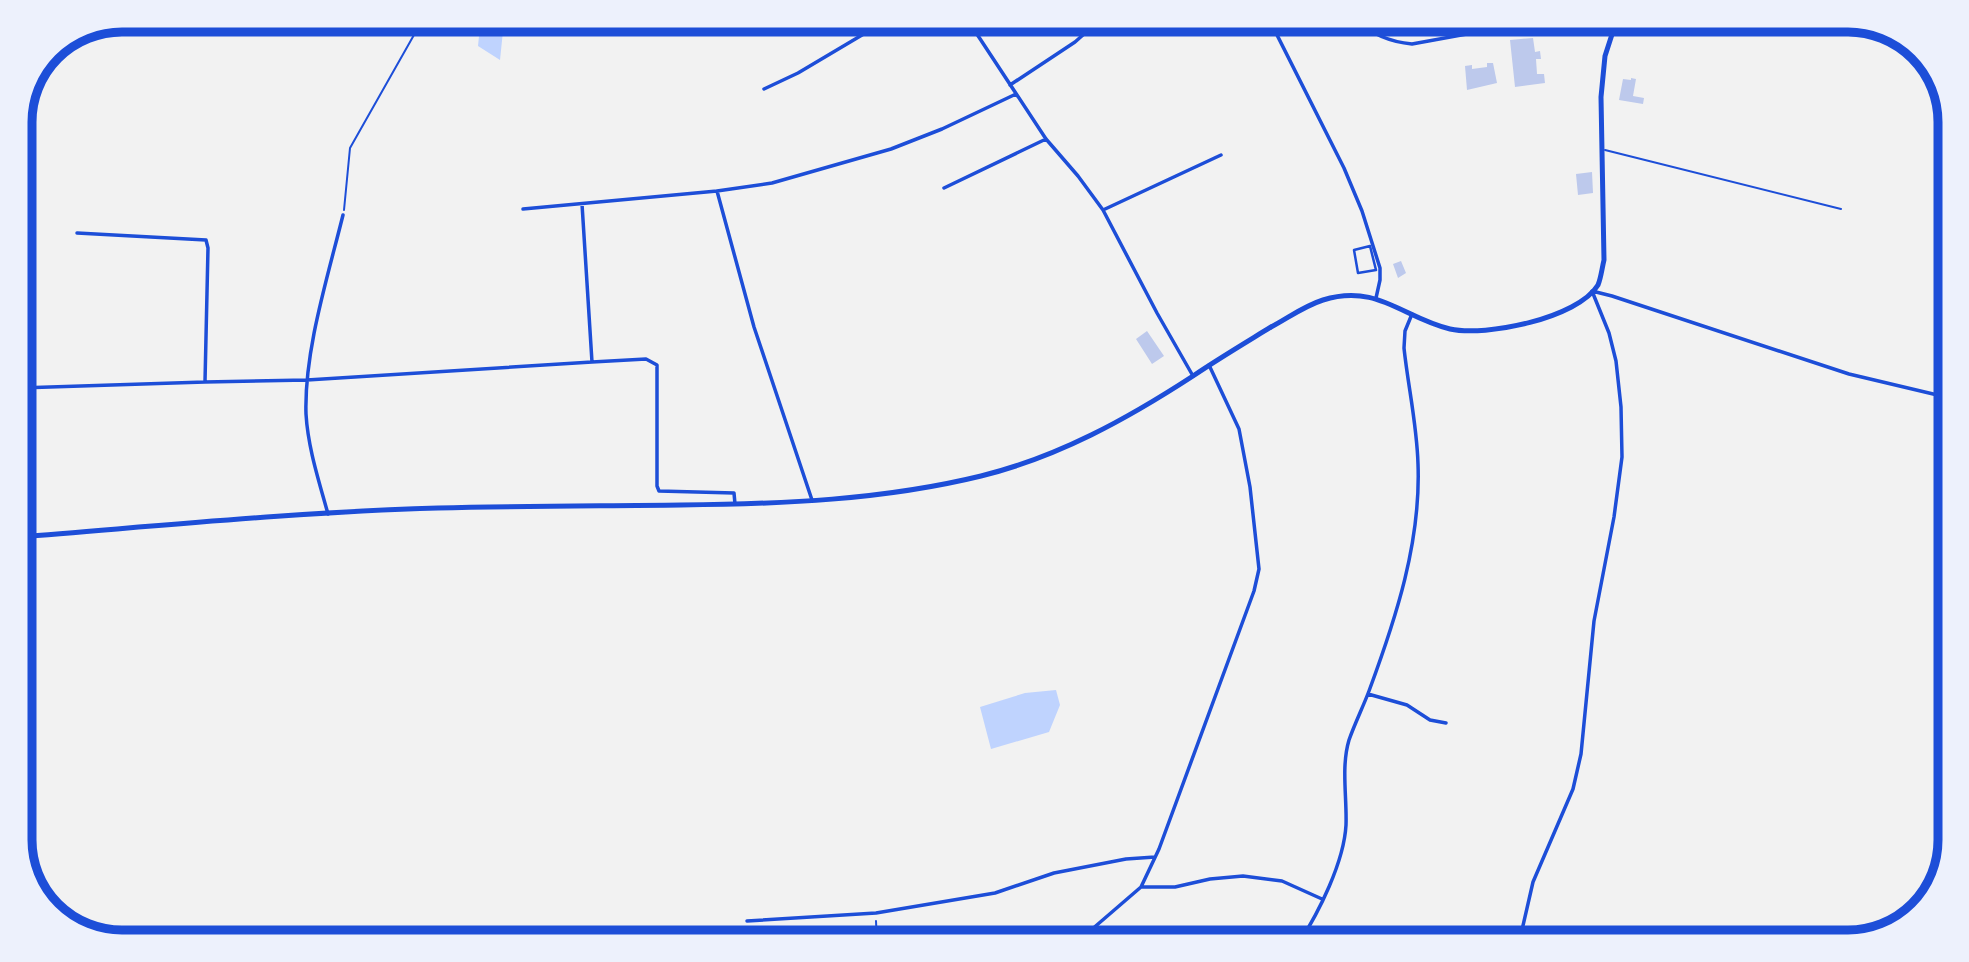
<svg xmlns="http://www.w3.org/2000/svg" width="1969" height="962" viewBox="0 0 1969 962" font-family="Overpass,sans-serif">
	<rect width="100%" height="100%" fill="#f2f2f2"/>
	<path fill="#bfd3fe" d="M 487,19 L 522,19 L 520,23 L 503,31 L 500,60 L 478,46 L 480,26 Z
		M 1056,690 L 1060,705 L 1049,732 L 991,749 L 980,707 L 1025,693 Z"/>
	<path fill="#bdc9ec" d="M 1533,38 L 1535,52 L 1540,51 L 1541,59 L 1536,59 L 1537,74 L 1544,74 L 1545,83 L 1515,87 L 1510,40 Z
		M 1487,63 L 1493,63 L 1497,83 L 1467,90 L 1465,66 L 1472,65 L 1472,69 L 1487,67 Z
		M 1631,78 L 1636,79 L 1633,96 L 1644,98 L 1643,104 L 1619,100 L 1623,79 L 1631,80 Z
		M 1592,172 L 1593,193 L 1578,195 L 1576,174 Z
		M 1401,261 L 1406,273 L 1398,278 L 1393,264 Z
		M 1147,331 L 1164,356 L 1152,364 L 1136,339 Z"/>
	<g fill="none" stroke-linecap="round" stroke-linejoin="round">
		<path stroke="#1d4ed8" stroke-width="2" d="M 344,210 L 350,148 L 423,19
			M 876,921 L 877,943"/>
		<path stroke="#1d4ed8" stroke-width="2" d="M 1605,150 L 1841,209"/>
		<path stroke="#1d4ed8" stroke-width="2.5" d="M 1370,246 L 1376,270 L 1358,273 L 1354,250 Z"/>
		<path stroke="#1d4ed8" stroke-width="3.5" d="M 967,19 L 1046,139 L 1078,176 L 1103,210 L 1157,313 L 1193,376
			M 1269,19 L 1344,168 L 1362,211 L 1380,268 L 1380,280 L 1376,298
			M 1354,19 C 1371,34 1390,42 1412,44 L 1549,19
			M 1558,19 L 1612,31
			M 1010,85 L 1075,42 L 1101,19
			M 764,89 L 798,73 L 889,19
			M 944,188 L 1046,139
			M 717,191 L 754,327 L 812,500
			M 582,204 L 592,362 L 646,359 L 657,365 L 657,486 L 659,491 L 734,493 L 735,504
			M 523,209 L 717,191 L 772,183 L 891,149 L 942,129 L 1016,94
			M 1103,210 L 1221,155
			M 77,233 L 206,240 L 208,248 L 205,382 L 307,380 L 592,362
			M 19,388 L 205,382
			M 328,514 C 319,481 308,448 306,414 C 304,351 328,276 343,215
			M 1368,694 L 1407,705 L 1430,720 L 1446,723
			M 1141,887 L 1175,887 L 1210,879 L 1243,876 L 1282,881 L 1322,899
			M 747,921 L 876,913 L 995,893 L 1054,873 L 1126,859 L 1155,857
			M 1076,943 L 1141,887 L 1159,849 L 1254,591 L 1259,569 L 1250,487 L 1239,429 L 1209,365
			M 1299,943 C 1319,912 1344,862 1346,825 C 1347,797 1341,767 1349,740 C 1355,723 1363,707 1369,691 C 1396,618 1421,542 1418,464 C 1417,425 1408,386 1404,348 L 1405,331 L 1412,314
			M 1519,943 L 1533,882 L 1573,789 L 1581,754 L 1594,621 L 1614,517 L 1622,457 L 1621,407 L 1616,361 L 1609,333 L 1592,291 L 1612,296 L 1849,374 L 1950,398"/>
		<path stroke="#1d4ed8" stroke-width="5" d="M 19,537 C 159,526 298,512 438,508 C 519,506 600,506 681,505 C 782,504 883,500 981,476 C 1058,457 1127,419 1193,376 C 1218,359 1245,343 1271,327 C 1288,318 1304,306 1323,300 C 1377,283 1403,318 1450,329 C 1486,337 1578,318 1598,285 C 1601,278 1602,268 1604,260 L 1601,97 L 1605,56 L 1617,19"/>
	</g>
	<path d="M0 0H1969V962H0ZM122 32H1848A90 90 0 0 1 1938 122V840A90 90 0 0 1 1848 930H122A90 90 0 0 1 32 840V122A90 90 0 0 1 122 32Z" fill="#edf1fc" fill-rule="evenodd"/>
	<path fill="none" stroke="#1d4ed8" stroke-width="9" d="M122 32H1848A90 90 0 0 1 1938 122V840A90 90 0 0 1 1848 930H122A90 90 0 0 1 32 840V122A90 90 0 0 1 122 32Z"/>
</svg>
